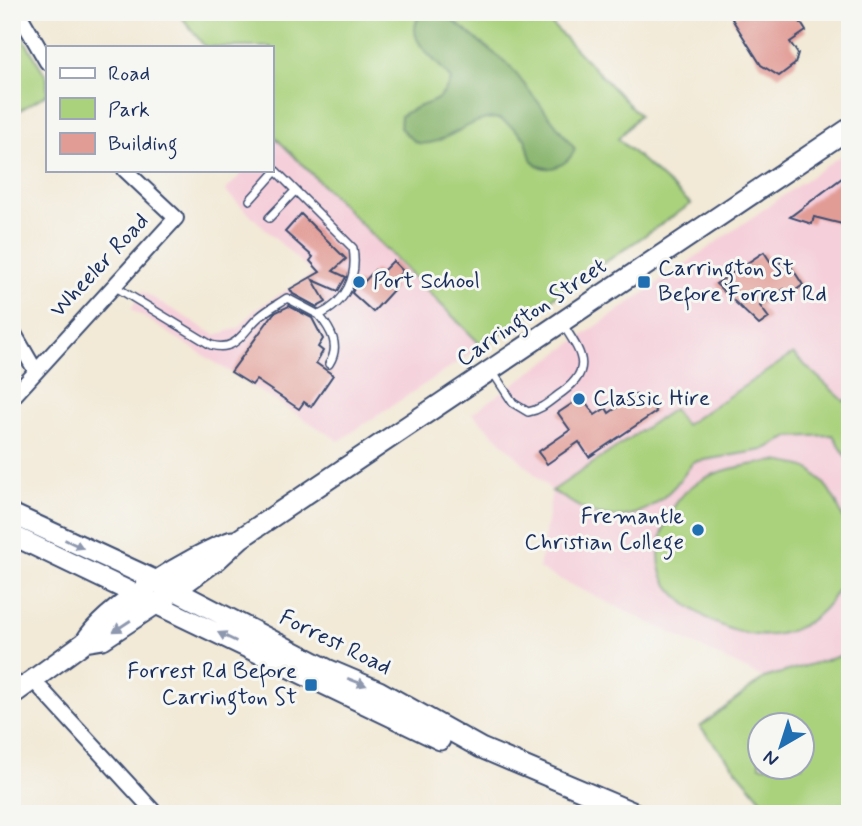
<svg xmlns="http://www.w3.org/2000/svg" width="862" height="826" viewBox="0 0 862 826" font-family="Mynerve,sans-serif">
	<rect width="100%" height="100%" fill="#f6f6f2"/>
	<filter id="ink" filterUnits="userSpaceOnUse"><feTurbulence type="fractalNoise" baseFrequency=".0143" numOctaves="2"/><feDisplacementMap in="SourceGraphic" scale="14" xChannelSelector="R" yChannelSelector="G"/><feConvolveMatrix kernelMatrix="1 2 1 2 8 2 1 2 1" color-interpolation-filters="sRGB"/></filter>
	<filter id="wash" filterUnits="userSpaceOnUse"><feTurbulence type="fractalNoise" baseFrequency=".00686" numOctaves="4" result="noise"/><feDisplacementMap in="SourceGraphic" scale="28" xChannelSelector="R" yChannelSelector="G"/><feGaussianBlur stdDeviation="1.57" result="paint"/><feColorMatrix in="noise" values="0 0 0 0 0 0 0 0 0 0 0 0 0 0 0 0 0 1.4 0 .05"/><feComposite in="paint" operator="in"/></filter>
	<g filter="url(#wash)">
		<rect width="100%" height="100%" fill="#f2e9d6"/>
		<path fill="#f5cfda" d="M 275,137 L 482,346 L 339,441 L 131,309 L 142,291 L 215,335 L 239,328 L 256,309 L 313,274 L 225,191 L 245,170 L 271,170 L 271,141 Z
			M 850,149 L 850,397 L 844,399 L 793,353 L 728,396 L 793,354 L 844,401 L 850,399 L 850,653 L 764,678 L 539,569 L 552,491 L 472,413 Z"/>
		<path fill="#aad27d" stroke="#62806e" stroke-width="2" fill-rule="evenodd" d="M 178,12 L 540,12 L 639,115 L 618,139 L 691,204 L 482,346 L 275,137 L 271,141 L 271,47 L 205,47 Z
			M 12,19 L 47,78 L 47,94 L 12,115 Z
			M 793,354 L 844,401 L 850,399 L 850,463 L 833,435 L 789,437 L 763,450 L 693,462 C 671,496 639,527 595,514 C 581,510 566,498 552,491 L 673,409 L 685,425 Z
			M 776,461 C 786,463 803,464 811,470 C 825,482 835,497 841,513 C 844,521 849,530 850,538 C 854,590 809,641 756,635 C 735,633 715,624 697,612 C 685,604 667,589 662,574 C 652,545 670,501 695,484 C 719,468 748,465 776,461 Z
			M 850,653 L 850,814 L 774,814 L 700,727 L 764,678 ZM 802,724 L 802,766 L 760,766 L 760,724 Z"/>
		<path fill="#87b46c" stroke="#517265" stroke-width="2" d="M 422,12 L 442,12 L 509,65 L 575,149 C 569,166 545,176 532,160 C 528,154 529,145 525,139 C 520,133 506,121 499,119 C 475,112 438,152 416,142 C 411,140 405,132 400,128 L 401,116 C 423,99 438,110 451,80 C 439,59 399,41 422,12 Z"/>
		<g id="blocks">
			<path fill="#e29c96" d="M 742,12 L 794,12 L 806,31 L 790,42 L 798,54 L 795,64 L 779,76 L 761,65 L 732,19 Z
				M 850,172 L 850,219 L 842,224 L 814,217 L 812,224 L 790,217 Z
				M 301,214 L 346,259 L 333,271 L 346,277 L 338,291 L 313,280 L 326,302 L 317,307 L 293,294 L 290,289 L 320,272 L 310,261 L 313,257 L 285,232 Z
				M 764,252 L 774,267 L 786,259 L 803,285 L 789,295 L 784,289 L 760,306 L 769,318 L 759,325 L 716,284 Z
				M 393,261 L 403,271 L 391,284 L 395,288 L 373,312 L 352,293 L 357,282 L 362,284 L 375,270 L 380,274 Z
				M 289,306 L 312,318 L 323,339 L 318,347 L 323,351 L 316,363 L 333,375 L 311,407 L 304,402 L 299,409 L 256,380 L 252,385 L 231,372 L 274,313 Z
				M 636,394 L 643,404 L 648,400 L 656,412 L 589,457 L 579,442 L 547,464 L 538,452 L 570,430 L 558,413 L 582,397 L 595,415 L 606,408 L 609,413 Z"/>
		</g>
	</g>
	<g filter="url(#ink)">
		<use href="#blocks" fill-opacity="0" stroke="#3b4b70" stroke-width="2"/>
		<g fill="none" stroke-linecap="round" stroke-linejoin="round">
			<defs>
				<path id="service" d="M 269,218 L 295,191
					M 114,286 L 211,345 C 237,352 242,332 259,317 C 268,309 278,304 287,298 L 319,315 C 346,303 358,277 353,248 L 276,171 L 250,200
					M 319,315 C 331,330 341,346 329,364
					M 492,371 L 513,403 L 528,412 C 540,410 548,403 557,396 C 595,370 583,356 562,323"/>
				<path id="minor" d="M 18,12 L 47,62
					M 12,330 L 35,370
					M 12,398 L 176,218 L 125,170
					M 33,680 L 156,814"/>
				<path id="secondary" d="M 12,514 L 159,582 L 327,669 L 379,691 L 481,748 L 637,814
					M 12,535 L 440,740
					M 85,642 C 105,608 194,554 232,541
					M 12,695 L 85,642 L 103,639 L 156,604 L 217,560 L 241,538 L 850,128"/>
			</defs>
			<use href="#service" stroke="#3b4b70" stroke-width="10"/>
			<use href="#minor" stroke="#3b4b70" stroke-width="18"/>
			<use href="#secondary" stroke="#3b4b70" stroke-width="23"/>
			<use href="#service" stroke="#fff" stroke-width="7"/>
			<use href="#minor" stroke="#fff" stroke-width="14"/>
			<use href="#secondary" stroke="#fff" stroke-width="19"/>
		</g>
		<defs><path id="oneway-solid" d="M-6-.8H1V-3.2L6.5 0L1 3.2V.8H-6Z" transform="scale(1.75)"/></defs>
		<g fill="#8d97ae">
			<use href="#oneway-solid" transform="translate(74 544) rotate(25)"/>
			<use href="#oneway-solid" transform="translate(122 626) rotate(147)"/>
			<use href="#oneway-solid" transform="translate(227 637) rotate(-154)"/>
			<use href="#oneway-solid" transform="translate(357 682) rotate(21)"/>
		</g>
	</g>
	<g fill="#1f6fb2" stroke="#f6f6f2" stroke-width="2.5">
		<circle cx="359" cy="282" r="7"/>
		<rect x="637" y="275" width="14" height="14" rx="3.5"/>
		<circle cx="579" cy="399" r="7"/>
		<circle cx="698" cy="530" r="7"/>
		<rect x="304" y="678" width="14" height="14" rx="3.5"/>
	</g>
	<g text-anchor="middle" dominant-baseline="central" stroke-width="6" stroke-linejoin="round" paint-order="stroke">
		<g font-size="23" fill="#1b2f5e" stroke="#f6f6f2">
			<text transform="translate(100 266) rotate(-47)">Wheeler Road</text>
			<text transform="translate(532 313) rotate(-34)">Carrington Street</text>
			<text transform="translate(335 643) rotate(26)">Forrest Road</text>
		</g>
		<g font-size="23" fill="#1b2f5e" stroke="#f6f6f2" text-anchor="start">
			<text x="658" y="269">Carrington St<tspan x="658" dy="26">Before Forrest Rd</tspan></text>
			<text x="373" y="282">Port School</text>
			<text x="593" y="399">Classic Hire</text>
			<text x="684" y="517" text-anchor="end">Fremantle<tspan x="684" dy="26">Christian College</tspan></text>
			<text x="297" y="672" text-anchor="end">Forrest Rd Before<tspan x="297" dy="26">Carrington St</tspan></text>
		</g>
	</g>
	<rect width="862" height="826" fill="none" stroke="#f6f6f2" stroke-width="42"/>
	<rect x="46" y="46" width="228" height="126" fill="#f6f6f2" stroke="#9ea6b7" stroke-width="2"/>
	<rect x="60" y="68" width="35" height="10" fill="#ffffff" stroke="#9ea6b7" stroke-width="2"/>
	<text x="108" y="80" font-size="21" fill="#1b2f5e">Road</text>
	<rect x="60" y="98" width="35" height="21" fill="#aad27d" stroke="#9ea6b7" stroke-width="2"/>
	<text x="108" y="116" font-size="21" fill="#1b2f5e">Park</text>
	<rect x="60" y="133" width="35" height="21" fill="#e29c96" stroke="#9ea6b7" stroke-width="2"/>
	<text x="108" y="150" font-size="21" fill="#1b2f5e">Building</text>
	<g transform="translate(781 746) rotate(219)"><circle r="33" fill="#f6f6f2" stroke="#9ea6b7" stroke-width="2"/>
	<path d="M0-5L12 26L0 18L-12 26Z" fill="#1f6fb2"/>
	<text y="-10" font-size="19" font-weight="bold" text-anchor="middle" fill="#1b2f5e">N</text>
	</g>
</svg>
